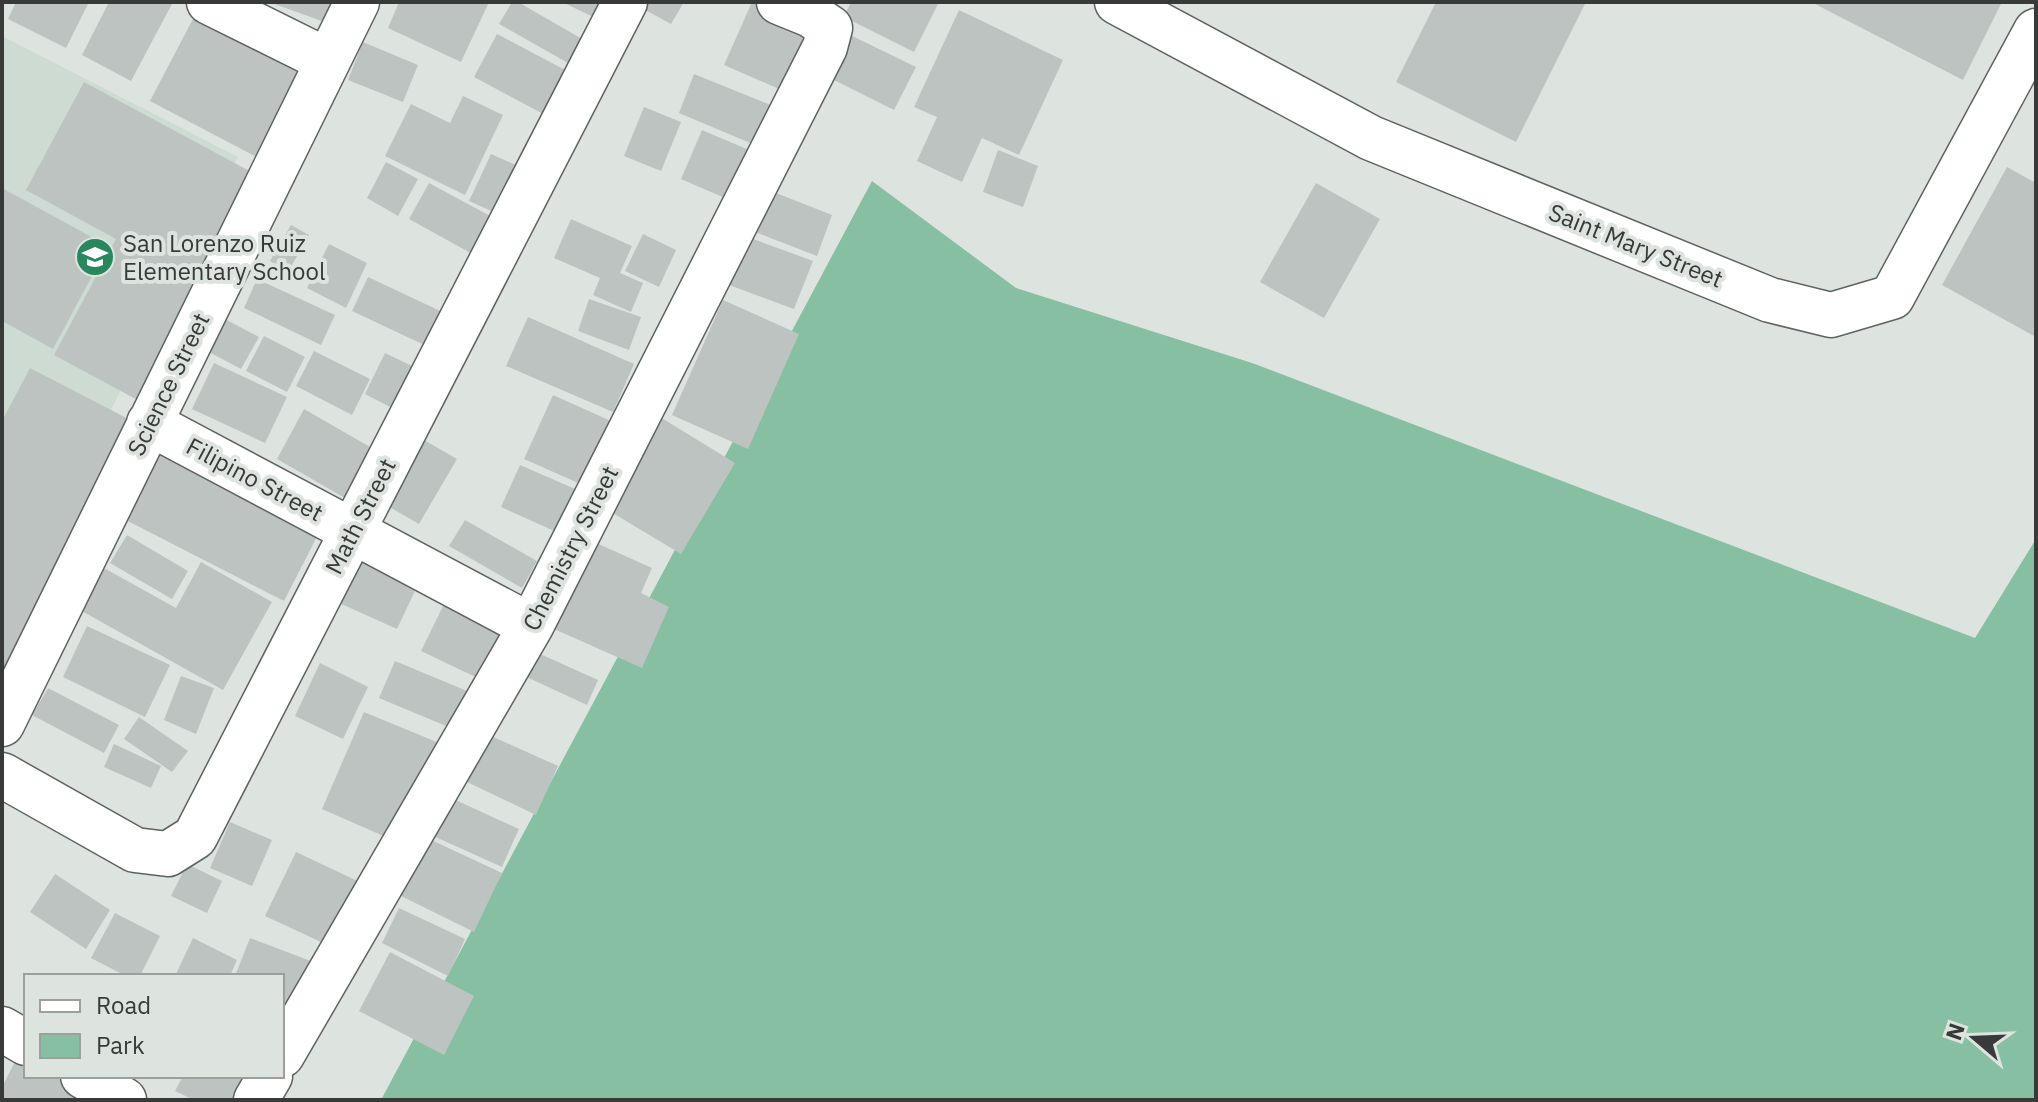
<svg xmlns="http://www.w3.org/2000/svg" width="2038" height="1102" viewBox="0 0 2038 1102" font-family="'IBM Plex Sans',sans-serif">
	<rect width="100%" height="100%" fill="#dde4e0"/>
	<path fill="#cddbd3" d="M 2,36 L 238,157 L 2,627 Z"/>
	<path fill="#86bfa1" d="M 872,181 L 1016,288 L 1252,363 L 1975,638 L 2036,539 L 2036,1100 L 381,1100 Z"/>
	<path fill="#bdc3c0" d="M 16,2 L 89,2 L 66,48 L 8,19 Z
		M 109,2 L 173,2 L 131,81 L 82,55 Z
		M 269,2 L 351,2 L 341,28 Z
		M 399,2 L 489,2 L 461,62 L 388,28 Z
		M 512,2 L 518,2 L 589,43 L 575,67 L 499,24 Z
		M 562,2 L 618,2 L 608,24 Z
		M 641,2 L 684,2 L 671,24 L 638,6 Z
		M 752,2 L 821,33 L 793,95 L 724,65 Z
		M 851,2 L 939,2 L 914,52 L 844,17 Z
		M 1436,2 L 1586,2 L 1516,142 L 1396,82 Z
		M 1811,2 L 2002,2 L 1963,80 Z
		M 959,10 L 1063,60 L 1019,155 L 982,138 L 962,182 L 917,161 L 937,117 L 914,107 Z
		M 195,15 L 313,76 L 268,163 L 150,101 Z
		M 842,31 L 916,67 L 894,110 L 822,74 Z
		M 497,34 L 571,73 L 549,117 L 474,77 Z
		M 363,42 L 418,65 L 403,102 L 348,80 Z
		M 694,74 L 778,108 L 762,148 L 679,113 Z
		M 84,82 L 266,180 L 145,404 L 54,355 L 116,239 L 26,190 Z
		M 463,96 L 503,115 L 465,195 L 385,156 L 411,104 L 450,123 Z
		M 644,107 L 681,122 L 661,171 L 624,156 Z
		M 702,130 L 756,153 L 734,202 L 681,179 Z
		M 998,150 L 1038,166 L 1023,207 L 983,192 Z
		M 491,154 L 520,167 L 498,214 L 469,201 Z
		M 386,162 L 418,179 L 398,216 L 367,198 Z
		M 2007,167 L 2036,183 L 2036,337 L 1942,285 Z
		M 429,183 L 505,224 L 485,261 L 409,219 Z
		M 1316,183 L 1380,219 L 1324,318 L 1260,282 Z
		M 2,188 L 108,246 L 53,349 L 2,321 Z
		M 771,191 L 832,215 L 817,256 L 755,232 Z
		M 571,219 L 632,246 L 620,273 L 643,283 L 631,312 L 593,295 L 600,278 L 554,258 Z
		M 291,225 L 309,235 L 288,272 L 270,261 Z
		M 643,234 L 676,250 L 659,287 L 625,271 Z
		M 740,234 L 813,261 L 794,309 L 721,282 Z
		M 329,244 L 367,263 L 346,308 L 307,288 Z
		M 368,277 L 453,317 L 437,351 L 352,311 Z
		M 257,279 L 335,315 L 321,345 L 244,308 Z
		M 589,299 L 641,317 L 629,350 L 578,331 Z
		M 723,300 L 799,334 L 748,449 L 672,415 Z
		M 528,317 L 634,364 L 613,412 L 506,366 Z
		M 223,318 L 259,337 L 241,369 L 205,350 Z
		M 264,336 L 305,357 L 287,392 L 246,371 Z
		M 314,351 L 370,379 L 352,415 L 296,386 Z
		M 385,353 L 414,367 L 394,409 L 365,394 Z
		M 214,363 L 287,397 L 265,443 L 192,409 Z
		M 30,368 L 142,426 L 2,675 L 2,421 Z
		M 553,395 L 622,426 L 594,490 L 524,459 Z
		M 304,409 L 377,451 L 350,501 L 277,459 Z
		M 660,417 L 735,463 L 681,554 L 606,509 Z
		M 417,436 L 457,459 L 419,524 L 379,501 Z
		M 159,442 L 323,525 L 284,601 L 120,517 Z
		M 520,465 L 589,495 L 570,538 L 501,507 Z
		M 465,520 L 537,561 L 522,588 L 449,546 Z
		M 127,535 L 188,571 L 172,599 L 110,563 Z
		M 594,542 L 652,568 L 641,593 L 669,607 L 642,668 L 554,629 Z
		M 359,550 L 421,578 L 397,629 L 337,602 Z
		M 201,562 L 272,602 L 223,690 L 80,610 L 104,568 L 176,608 Z
		M 445,602 L 511,634 L 488,683 L 421,651 Z
		M 87,626 L 170,665 L 145,717 L 63,677 Z
		M 529,649 L 598,680 L 587,705 L 518,673 Z
		M 395,661 L 479,696 L 463,733 L 379,698 Z
		M 320,663 L 368,687 L 343,739 L 295,716 Z
		M 181,676 L 214,688 L 196,734 L 164,720 Z
		M 48,688 L 119,725 L 104,753 L 32,715 Z
		M 364,712 L 439,743 L 397,842 L 322,809 Z
		M 139,717 L 188,751 L 172,772 L 124,739 Z
		M 489,735 L 558,766 L 536,815 L 467,782 Z
		M 114,744 L 161,766 L 151,788 L 104,767 Z
		M 449,797 L 519,829 L 502,867 L 431,835 Z
		M 230,822 L 272,840 L 252,886 L 210,868 Z
		M 427,838 L 502,873 L 474,932 L 399,895 Z
		M 296,852 L 364,884 L 334,948 L 265,916 Z
		M 187,864 L 222,881 L 207,913 L 171,896 Z
		M 55,874 L 110,910 L 86,949 L 30,912 Z
		M 399,908 L 465,939 L 448,976 L 382,943 Z
		M 115,913 L 160,936 L 140,976 L 126,976 L 91,958 Z
		M 193,938 L 237,960 L 230,976 L 175,976 Z
		M 250,938 L 316,963 L 282,1050 L 282,976 L 235,976 Z
		M 390,952 L 474,996 L 444,1055 L 359,1011 Z
		M 20,1052 L 26,1055 L 26,1076 L 65,1076 L 110,1100 L 2,1100 L 2,1087 Z
		M 183,1076 L 260,1076 L 248,1100 L 194,1100 L 175,1091 Z"/>
	<g fill="none" stroke-linecap="round" stroke-linejoin="round">
		<defs>
			<path id="street" d="M 209,2 L 328,61
				M 1117,2 L 1371,138 L 1770,300 L 1831,315 L 1892,297 L 2036,31
				M 149,423 L 531,626
				M 2,724 L 357,2
				M 2,775 L 135,850 L 168,854 L 195,837 L 625,2
				M 2,1029 L 26,1043
				M 282,1055 L 531,626 L 825,47 L 830,28 L 811,15 L 779,2
				M 83,1076 L 124,1100
				M 256,1100 L 270,1076"/>
		</defs>
		<use href="#street" stroke="#5d6360" stroke-width="47"/>
		<use href="#street" stroke="#fff" stroke-width="44"/>
	</g>
	<defs>
		<symbol id="school-disc" viewBox="-11 -11 22 22"><circle r="9.5" fill="#29875e" stroke="#dde4e0"/><path d="M0-5L7-2L0 1L-7-2ZM-4 1L0 2.5L4 1V4Q0 6-4 4Z" fill="#fff"/></symbol>
	</defs>
	<g fill-rule="evenodd">
		<use href="#school-disc" x="73" y="235" width="44" height="44"/>
	</g>
	<g text-anchor="middle" dominant-baseline="central" stroke-width="8" stroke-linejoin="round" paint-order="stroke">
		<g font-size="24" fill="#373a38" stroke="#dde4e0" text-anchor="start">
			<text x="123" y="243">San Lorenzo Ruiz<tspan x="123" dy="28">Elementary School</tspan></text>
		</g>
		<g font-size="24" fill="#373a38" stroke="#dde4e0">
			<text transform="translate(1636 245) rotate(22)">Saint Mary Street</text>
			<text transform="translate(168 384) rotate(-64)">Science Street</text>
			<text transform="translate(255 479) rotate(28)">Filipino Street</text>
			<text transform="translate(360 516) rotate(-63)">Math Street</text>
			<text transform="translate(570 548) rotate(-63)">Chemistry Street</text>
		</g>
	</g>
	<rect width="2038" height="1102" fill="none" stroke="#373a38" stroke-width="8"/>
	<rect x="24" y="974" width="260" height="104" fill="#dde4e0" stroke="#9ba09d" stroke-width="2"/>
	<rect x="40" y="1000" width="40" height="12" fill="#ffffff" stroke="#9ba09d" stroke-width="2"/>
	<text x="96" y="1014" font-size="24" fill="#373a38">Road</text>
	<rect x="40" y="1034" width="40" height="24" fill="#86bfa1" stroke="#9ba09d" stroke-width="2"/>
	<text x="96" y="1054" font-size="24" fill="#373a38">Park</text>
	<g transform="translate(1974 1038) rotate(289)" stroke="#dde4e0" stroke-width="6" paint-order="stroke">
	<path d="M0-6L14 30L0 20L-14 30Z" fill="#373a38"/>
	<text y="-12" font-size="22" font-weight="bold" text-anchor="middle" fill="#373a38">N</text>
	</g>
</svg>
